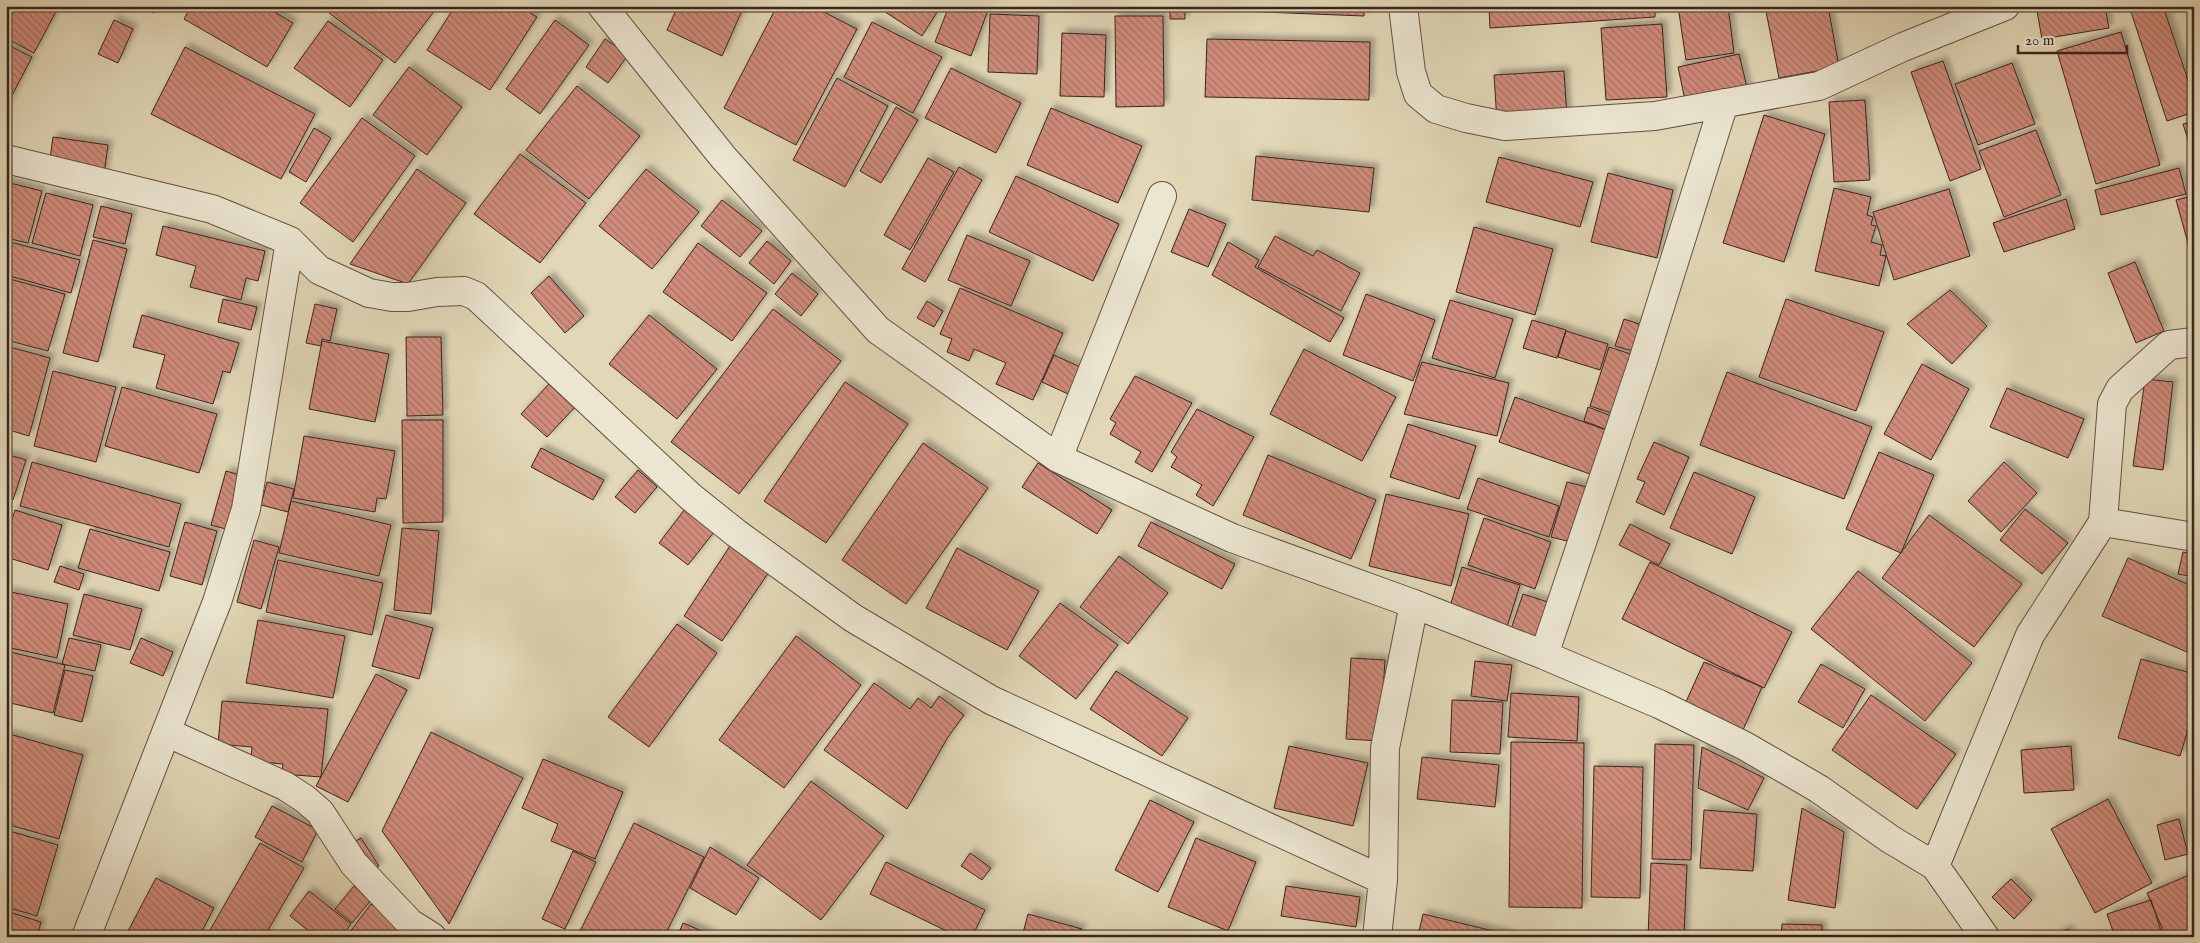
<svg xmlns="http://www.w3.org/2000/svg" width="2200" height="943" viewBox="0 0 2200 943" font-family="'IM FELL English',serif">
	<defs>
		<pattern id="building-back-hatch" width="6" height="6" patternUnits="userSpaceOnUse" patternTransform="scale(1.25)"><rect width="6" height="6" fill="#d08c7b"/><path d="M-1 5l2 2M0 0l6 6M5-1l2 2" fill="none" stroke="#aa7264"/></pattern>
		<filter id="shadow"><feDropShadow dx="4.5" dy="-4.5" stdDeviation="2.5" flood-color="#0004"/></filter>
	</defs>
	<rect width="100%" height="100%" fill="#e2d8b8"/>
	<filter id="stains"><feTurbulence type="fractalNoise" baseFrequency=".004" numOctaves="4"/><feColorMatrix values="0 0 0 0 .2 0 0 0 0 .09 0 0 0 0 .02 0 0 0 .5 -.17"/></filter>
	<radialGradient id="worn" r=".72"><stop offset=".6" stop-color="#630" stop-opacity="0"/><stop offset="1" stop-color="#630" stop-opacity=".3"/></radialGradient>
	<path fill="url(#building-back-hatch)" stroke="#39241c" filter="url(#shadow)" d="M 6,6 L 59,6 L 34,53 L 6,38 Z
		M 142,6 L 157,6 L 154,13 Z
		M 191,6 L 264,6 L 293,23 L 267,67 L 184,19 Z
		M 320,6 L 389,7 L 438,6 L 395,63 Z
		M 455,6 L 519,6 L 537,17 L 490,90 L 427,50 Z
		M 678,6 L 744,6 L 722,56 L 667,30 Z
		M 777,6 L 812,6 L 857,29 L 796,145 L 724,108 Z
		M 876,6 L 941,6 L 922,36 Z
		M 949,6 L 979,6 L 988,10 L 971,56 L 935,42 Z
		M 1170,6 L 1185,6 L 1185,19 L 1170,19 Z
		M 1185,6 L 1230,6 L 1229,10 L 1185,8 Z
		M 1237,6 L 1364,6 L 1364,16 L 1237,11 Z
		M 1489,6 L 1655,6 L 1655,17 L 1490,28 Z
		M 1678,6 L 1728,6 L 1734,53 L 1686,60 Z
		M 1765,6 L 1828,6 L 1839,67 L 1779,78 Z
		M 2062,6 L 2105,6 L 2109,28 L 2042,39 L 2037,11 Z
		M 2129,6 L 2163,6 L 2194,98 L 2194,112 L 2167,121 Z
		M 990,14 L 1039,16 L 1037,74 L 988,72 Z
		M 1115,16 L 1163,16 L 1164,106 L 1116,107 Z
		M 114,20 L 133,29 L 118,63 L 98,54 Z
		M 555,20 L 589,45 L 540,114 L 506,89 Z
		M 328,21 L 383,60 L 350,107 L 294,68 Z
		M 872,22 L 942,57 L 913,113 L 844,77 Z
		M 1662,24 L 1667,97 L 1606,100 L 1601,28 Z
		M 2121,32 L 2160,165 L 2096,184 L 2057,51 Z
		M 1062,33 L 1106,35 L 1104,97 L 1060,96 Z
		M 605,39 L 628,55 L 608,83 L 586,67 Z
		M 1207,39 L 1370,42 L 1369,100 L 1205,97 Z
		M 6,44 L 32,57 L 6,107 Z
		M 185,47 L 315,114 L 281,179 L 151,114 Z
		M 1739,54 L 1748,92 L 1686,105 L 1678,67 Z
		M 1943,61 L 1981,169 L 1950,181 L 1911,72 Z
		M 2012,63 L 2035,124 L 1978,145 L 1955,84 Z
		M 409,67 L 462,107 L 427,155 L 373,115 Z
		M 951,68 L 1021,103 L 996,153 L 925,118 Z
		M 1564,71 L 1567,117 L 1497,122 L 1494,75 Z
		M 837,78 L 888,106 L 845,187 L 793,160 Z
		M 577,86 L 640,136 L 589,199 L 526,150 Z
		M 1865,100 L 1870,180 L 1834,182 L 1829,102 Z
		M 896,107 L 918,120 L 881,183 L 860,171 Z
		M 1051,108 L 1142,146 L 1118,203 L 1027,165 Z
		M 1764,115 L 1825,134 L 1784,262 L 1723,243 Z
		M 362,118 L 415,156 L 353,242 L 300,203 Z
		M 2194,121 L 2194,158 L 2183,124 Z
		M 314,128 L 331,138 L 306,182 L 289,172 Z
		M 2036,130 L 2061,195 L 2004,217 L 1979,151 Z
		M 53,137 L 108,145 L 104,174 L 49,166 Z
		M 520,154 L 586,203 L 540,263 L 474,214 Z
		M 1256,156 L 1374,168 L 1369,212 L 1252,200 Z
		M 1499,157 L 1593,182 L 1580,227 L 1486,202 Z
		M 928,158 L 954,172 L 910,250 L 884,235 Z
		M 959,167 L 982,180 L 925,282 L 902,269 Z
		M 2179,168 L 2186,194 L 2101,215 L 2095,190 Z
		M 417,169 L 466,203 L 408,284 L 350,264 Z
		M 646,169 L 699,212 L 652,269 L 599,226 Z
		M 1608,173 L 1673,190 L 1657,258 L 1591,242 Z
		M 1016,176 L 1119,224 L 1093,281 L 989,232 Z
		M 6,182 L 42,191 L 28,243 L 6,238 Z
		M 1834,188 L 1871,197 L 1867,215 L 1873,217 L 1871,225 L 1876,226 L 1871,242 L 1882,245 L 1880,255 L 1886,256 L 1879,286 L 1815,271 Z
		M 1949,189 L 1970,256 L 1894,280 L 1873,212 Z
		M 46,193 L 93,205 L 80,256 L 32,243 Z
		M 2193,196 L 2194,254 L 2191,254 L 2176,200 Z
		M 2066,199 L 2075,229 L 2004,252 L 1993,223 Z
		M 722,200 L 762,231 L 740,257 L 701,226 Z
		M 101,206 L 132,214 L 125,244 L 93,237 Z
		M 1189,209 L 1226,224 L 1208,267 L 1171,252 Z
		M 163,226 L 265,251 L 258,281 L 246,278 L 241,300 L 190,287 L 196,266 L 156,255 Z
		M 1474,227 L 1553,249 L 1535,315 L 1456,292 Z
		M 967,235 L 1030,261 L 1011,306 L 948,280 Z
		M 1275,236 L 1313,256 L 1317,250 L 1360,273 L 1341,311 L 1258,267 Z
		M 93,240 L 127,249 L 98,362 L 63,353 Z
		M 6,241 L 80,260 L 71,293 L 6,275 Z
		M 767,241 L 791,261 L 774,284 L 749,263 Z
		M 1228,242 L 1259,260 L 1255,267 L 1344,318 L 1330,342 L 1212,275 Z
		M 698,243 L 767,293 L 732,341 L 663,292 Z
		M 2135,262 L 2164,331 L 2136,343 L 2108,273 Z
		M 792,273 L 818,294 L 801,316 L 775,294 Z
		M 549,276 L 584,316 L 565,333 L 531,293 Z
		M 6,278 L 65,294 L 48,351 L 6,340 Z
		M 960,288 L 1063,333 L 1033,400 L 996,384 L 1006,363 L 974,349 L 969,361 L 947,352 L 952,339 L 940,334 Z
		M 1950,290 L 1987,326 L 1952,364 L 1907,324 Z
		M 1366,294 L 1435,320 L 1413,381 L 1343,355 Z
		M 223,299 L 257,307 L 251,330 L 218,322 Z
		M 1786,299 L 1884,332 L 1856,411 L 1759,377 Z
		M 1450,300 L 1513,319 L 1495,378 L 1432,358 Z
		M 927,301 L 943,311 L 934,327 L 917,318 Z
		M 315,304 L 337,309 L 330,341 L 322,339 L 321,346 L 306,343 Z
		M 773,309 L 841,361 L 739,494 L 671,442 Z
		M 142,315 L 239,343 L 230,373 L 223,371 L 213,404 L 156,388 L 165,355 L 133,347 Z
		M 649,315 L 717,369 L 677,419 L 609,364 Z
		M 1624,319 L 1651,328 L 1643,354 L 1615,346 Z
		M 1532,320 L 1566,330 L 1557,358 L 1523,348 Z
		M 1566,331 L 1608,344 L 1600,370 L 1558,357 Z
		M 406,337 L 441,337 L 443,415 L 407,416 Z
		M 322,341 L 389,354 L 375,422 L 309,409 Z
		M 6,346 L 50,358 L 29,436 L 6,429 Z
		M 1609,347 L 1640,357 L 1621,416 L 1590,406 Z
		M 1304,349 L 1396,397 L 1362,461 L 1270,414 Z
		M 1054,355 L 1080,367 L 1068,394 L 1042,382 Z
		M 1422,362 L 1509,383 L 1497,436 L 1404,414 Z
		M 1922,364 L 1969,389 L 1931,460 L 1884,434 Z
		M 53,371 L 116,387 L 96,462 L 34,446 Z
		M 1727,372 L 1872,427 L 1844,499 L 1700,445 Z
		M 1135,376 L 1192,403 L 1152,472 L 1135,462 L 1141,452 L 1110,434 L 1116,423 L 1110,419 Z
		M 2145,379 L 2173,382 L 2163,470 L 2133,466 Z
		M 845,382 L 908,424 L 826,543 L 764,501 Z
		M 549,384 L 575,407 L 547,437 L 521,414 Z
		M 122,387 L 217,414 L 199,473 L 105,446 Z
		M 2007,388 L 2084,419 L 2068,458 L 1990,427 Z
		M 1515,397 L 1606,430 L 1590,474 L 1499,442 Z
		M 1588,407 L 1619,419 L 1615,433 L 1584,421 Z
		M 1197,409 L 1254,437 L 1213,506 L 1196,495 L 1202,485 L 1171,467 L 1177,457 L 1171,452 Z
		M 402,420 L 443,420 L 443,522 L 403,523 Z
		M 1408,424 L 1476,446 L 1459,499 L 1390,477 Z
		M 304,436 L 395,451 L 386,499 L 377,498 L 375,512 L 293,498 Z
		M 1654,442 L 1689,457 L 1664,515 L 1636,502 L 1645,482 L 1637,479 Z
		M 923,443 L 988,488 L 906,604 L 842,560 Z
		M 541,448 L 604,480 L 593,500 L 531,467 Z
		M 1879,452 L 1934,475 L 1901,553 L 1846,529 Z
		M 6,454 L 26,460 L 13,500 L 6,498 Z
		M 1268,455 L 1376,500 L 1351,559 L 1243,515 Z
		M 32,462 L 181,504 L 169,547 L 20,506 Z
		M 2004,462 L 2037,493 L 2001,532 L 1968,501 Z
		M 1038,463 L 1112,510 L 1097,534 L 1022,487 Z
		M 638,470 L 657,487 L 635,513 L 615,497 Z
		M 226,471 L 240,475 L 226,529 L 211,525 Z
		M 1694,472 L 1755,497 L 1732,554 L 1670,528 Z
		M 1478,478 L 1559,506 L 1549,537 L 1467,509 Z
		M 267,482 L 294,489 L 288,512 L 261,505 Z
		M 1567,482 L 1591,488 L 1575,543 L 1551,537 Z
		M 1386,494 L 1469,514 L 1451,586 L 1369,566 Z
		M 291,501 L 391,525 L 379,576 L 279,553 Z
		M 685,509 L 714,532 L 688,565 L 659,543 Z
		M 2025,509 L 2068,543 L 2042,574 L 2000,540 Z
		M 15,510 L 62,525 L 48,570 L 6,557 L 6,538 Z
		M 1929,515 L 2022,584 L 1974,647 L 1882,578 Z
		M 1484,518 L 1551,542 L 1535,589 L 1468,565 Z
		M 185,522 L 217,531 L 202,585 L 170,576 Z
		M 1151,522 L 1235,564 L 1222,589 L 1138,546 Z
		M 1630,524 L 1670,544 L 1659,565 L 1619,545 Z
		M 402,528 L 439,531 L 431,614 L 394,610 Z
		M 90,529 L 170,552 L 159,591 L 78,568 Z
		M 254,540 L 279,547 L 261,609 L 237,602 Z
		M 730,546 L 769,572 L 722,641 L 684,616 Z
		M 957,548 L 1039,591 L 1007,650 L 926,608 Z
		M 2183,552 L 2194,555 L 2194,577 L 2178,574 Z
		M 1119,556 L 1168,593 L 1128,644 L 1080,607 Z
		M 2128,558 L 2194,587 L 2194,655 L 2102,616 Z
		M 278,560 L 383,583 L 372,635 L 266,612 Z
		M 1650,562 L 1792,632 L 1764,688 L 1622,619 Z
		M 60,566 L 84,574 L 79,590 L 54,582 Z
		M 1462,567 L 1520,585 L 1506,630 L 1448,613 Z
		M 1858,571 L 1972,663 L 1925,721 L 1811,629 Z
		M 6,591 L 68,604 L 57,658 L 6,647 Z
		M 84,594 L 142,609 L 130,650 L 73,635 Z
		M 1523,594 L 1557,605 L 1544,641 L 1511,629 Z
		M 1060,603 L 1118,645 L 1076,699 L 1019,656 Z
		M 386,615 L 433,628 L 419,679 L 372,666 Z
		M 258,620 L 345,636 L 333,698 L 246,683 Z
		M 677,624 L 717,653 L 649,747 L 608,717 Z
		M 796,636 L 861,685 L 784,788 L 719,740 Z
		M 69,638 L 101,645 L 95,671 L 62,664 Z
		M 141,638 L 173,652 L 163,676 L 130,663 Z
		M 6,651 L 65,665 L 53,713 L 6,702 Z
		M 1351,658 L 1385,660 L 1380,741 L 1346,739 Z
		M 2141,659 L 2194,674 L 2194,710 L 2180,756 L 2118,738 Z
		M 1475,661 L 1512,665 L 1507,701 L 1471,696 Z
		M 1704,662 L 1762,687 L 1743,730 L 1685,704 Z
		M 1821,664 L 1865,689 L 1843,728 L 1798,702 Z
		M 65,670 L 93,676 L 82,722 L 54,715 Z
		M 1116,671 L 1188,718 L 1162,756 L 1090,709 Z
		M 376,674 L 407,690 L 348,802 L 316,786 Z
		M 874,683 L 910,709 L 918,698 L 931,708 L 939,696 L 964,715 L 948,737 L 907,809 L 824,750 Z
		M 1511,693 L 1579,697 L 1577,741 L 1508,737 Z
		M 1871,695 L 1956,754 L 1917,809 L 1832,750 Z
		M 1452,700 L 1503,702 L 1500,754 L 1450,752 Z
		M 222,701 L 328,709 L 321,777 L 282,774 L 283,764 L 251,761 L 252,747 L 218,744 Z
		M 431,732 L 523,778 L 449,924 L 382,831 Z
		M 6,733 L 83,755 L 59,839 L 6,824 Z
		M 1511,742 L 1584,743 L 1582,908 L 1509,907 Z
		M 1655,744 L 1694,745 L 1691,860 L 1652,859 Z
		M 1289,746 L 1368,763 L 1353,826 L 1274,808 Z
		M 2071,746 L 2074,790 L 2024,793 L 2021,750 Z
		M 1702,747 L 1764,778 L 1748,810 L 1698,788 Z
		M 1422,757 L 1499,765 L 1495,807 L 1417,799 Z
		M 543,759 L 623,792 L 595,859 L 551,841 L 558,824 L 522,808 Z
		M 1594,766 L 1643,767 L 1640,898 L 1591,897 Z
		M 811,781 L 884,836 L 821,920 L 747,865 Z
		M 2108,799 L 2152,883 L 2095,913 L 2051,829 Z
		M 1150,800 L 1194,822 L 1158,892 L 1115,870 Z
		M 272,806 L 318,830 L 302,862 L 255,837 Z
		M 1802,808 L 1844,832 L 1835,908 L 1788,900 Z
		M 1704,810 L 1757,814 L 1753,871 L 1700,868 Z
		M 2179,819 L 2188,854 L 2165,860 L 2157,825 Z
		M 634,823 L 704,857 L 664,937 L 577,937 Z
		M 6,830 L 58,845 L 37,916 L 6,907 Z
		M 361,838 L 379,866 L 369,872 L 351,844 Z
		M 1196,838 L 1256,862 L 1228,931 L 1168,907 Z
		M 260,843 L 304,868 L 264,937 L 206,937 Z
		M 710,847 L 759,878 L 736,915 L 690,888 Z
		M 573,851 L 596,862 L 565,929 L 542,919 Z
		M 970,853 L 991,868 L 982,880 L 961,866 Z
		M 886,862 L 985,910 L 972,937 L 959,937 L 870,894 Z
		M 1651,863 L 1687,865 L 1684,937 L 1648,937 Z
		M 2194,873 L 2194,937 L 2166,937 L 2147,893 Z
		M 156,878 L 214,908 L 199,937 L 134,937 L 127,933 Z
		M 2011,879 L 2032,900 L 2014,919 L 1992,897 Z
		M 354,886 L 371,900 L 352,923 L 335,909 Z
		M 1286,886 L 1360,897 L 1356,927 L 1281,916 Z
		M 309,891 L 351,924 L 341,937 L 316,937 L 290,916 Z
		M 2151,900 L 2163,937 L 2115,937 L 2107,914 Z
		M 371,904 L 401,926 L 393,937 L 346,937 Z
		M 6,911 L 41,922 L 37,937 L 6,937 Z
		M 1028,914 L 1082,929 L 1079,937 L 1022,937 Z
		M 1423,914 L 1510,935 L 1510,937 L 1421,937 L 1418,936 Z
		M 683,923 L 716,937 L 677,937 Z
		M 1782,924 L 1822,925 L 1822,937 L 1781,937 Z
		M 2068,929 L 2072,937 L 2053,937 Z"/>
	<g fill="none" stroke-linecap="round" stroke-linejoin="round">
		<defs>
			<path id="minor" d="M 602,6 L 723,157 L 878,330 L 1058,458 L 1232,538 L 1414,604 L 1544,655 L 1659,704 L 1745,746 L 1819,789 L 1890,839 L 1935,866 L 1985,937
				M 1403,6 L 1411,72 L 1418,94 L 1436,109 L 1466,118 L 1505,126 L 1655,116 L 1819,86 L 1903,47 L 2005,6
				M 6,159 L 212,209 L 290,241 L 319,270 L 369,293 L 392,297 L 408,297 L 437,292 L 464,291 L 476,296 L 691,497 L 736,533 L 853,618 L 991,700 L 1383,880
				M 1058,458 L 1162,196
				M 2103,522 L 2194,537
				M 1544,655 L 1642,364 L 1724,103
				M 166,732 L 285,786 L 305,799 L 320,812 L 354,864 L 410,923 L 432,937
				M 1935,866 L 2030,635 L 2103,522 L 2112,404 L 2120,389 L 2169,345 L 2194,342
				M 86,937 L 217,602 L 246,509 L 290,241
				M 1377,937 L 1383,880 L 1385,748 L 1414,604"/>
		</defs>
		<use href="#minor" stroke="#635143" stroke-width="30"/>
		<use href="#minor" stroke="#ece6d1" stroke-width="28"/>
	</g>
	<rect width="2200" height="943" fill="none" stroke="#e2d8b8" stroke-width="25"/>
	<rect x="8" y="8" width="2185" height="928" fill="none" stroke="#39241c" stroke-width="2.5"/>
	<rect x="12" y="12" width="2175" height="918" fill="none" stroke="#39241c"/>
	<path d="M2018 45v8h109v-8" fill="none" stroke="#39241c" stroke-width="2.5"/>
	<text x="2025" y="45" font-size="15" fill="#39241c" stroke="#ece6d1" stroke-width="4" paint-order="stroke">20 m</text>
	<rect width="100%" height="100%" filter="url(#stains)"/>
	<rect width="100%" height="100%" fill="url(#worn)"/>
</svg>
